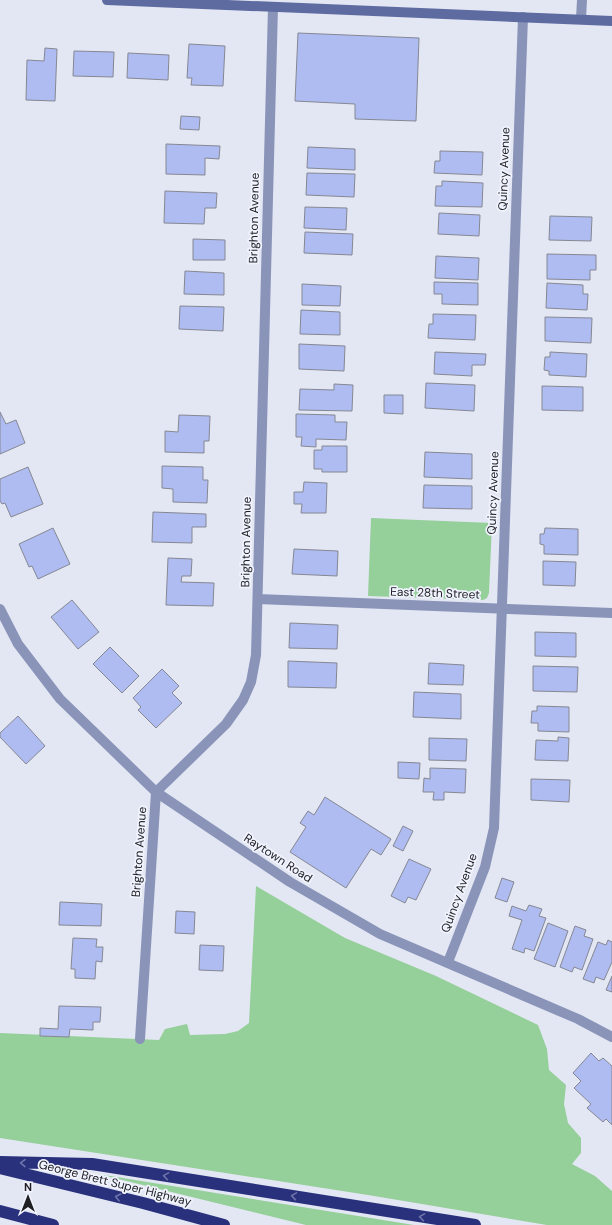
<svg xmlns="http://www.w3.org/2000/svg" width="612" height="1225" viewBox="0 0 612 1225" font-family="'DM Sans',sans-serif">
	<rect width="100%" height="100%" fill="#e3e7f3"/>
	<path fill="#95cf99" d="M 371,518 L 492,523 L 489,593 L 487,598 L 483,600 L 368,596 Z
		M 256,886 L 345,938 L 436,976 L 538,1025 L 547,1049 L 549,1070 L 566,1085 L 564,1104 L 568,1123 L 581,1138 L 581,1153 L 572,1164 L 595,1176 L 612,1191 L 612,1225 L 547,1225 L 368,1195 L 0,1138 L 0,1033 L 159,1040 L 165,1029 L 187,1024 L 190,1035 L 225,1034 L 238,1031 L 249,1023 Z
		M 98,1174 L 414,1225 L 306,1225 Z"/>
	<path fill="#afbcf1" stroke="#858893" d="M 298,33 L 419,38 L 416,121 L 355,119 L 355,104 L 295,101 Z
		M 189,44 L 225,46 L 223,86 L 191,85 L 192,78 L 187,78 Z
		M 45,48 L 57,49 L 55,101 L 26,100 L 27,60 L 44,61 Z
		M 74,51 L 114,52 L 113,77 L 73,76 Z
		M 128,53 L 169,55 L 168,80 L 127,78 Z
		M 181,116 L 200,117 L 199,130 L 180,129 Z
		M 166,144 L 220,146 L 219,159 L 205,158 L 205,175 L 166,174 Z
		M 308,147 L 355,149 L 355,170 L 307,168 Z
		M 440,151 L 483,152 L 482,175 L 434,173 L 435,161 L 440,161 Z
		M 307,173 L 355,174 L 354,197 L 306,195 Z
		M 442,181 L 483,183 L 482,207 L 435,206 L 436,186 L 442,186 Z
		M 165,191 L 217,193 L 216,208 L 205,208 L 204,224 L 164,223 Z
		M 305,207 L 347,208 L 346,230 L 304,228 Z
		M 439,213 L 480,215 L 479,236 L 438,234 Z
		M 550,216 L 592,217 L 591,241 L 549,240 Z
		M 305,232 L 353,234 L 352,255 L 304,253 Z
		M 193,239 L 225,240 L 225,260 L 193,260 Z
		M 547,254 L 596,255 L 596,270 L 590,270 L 590,280 L 547,279 Z
		M 436,256 L 479,258 L 478,280 L 435,278 Z
		M 185,271 L 224,273 L 224,295 L 184,294 Z
		M 434,282 L 478,283 L 478,305 L 442,304 L 442,294 L 434,294 Z
		M 547,283 L 583,285 L 583,294 L 588,294 L 587,310 L 546,308 Z
		M 302,284 L 341,286 L 340,306 L 302,305 Z
		M 180,306 L 224,307 L 223,331 L 179,329 Z
		M 301,310 L 340,312 L 340,335 L 300,334 Z
		M 433,314 L 476,315 L 475,340 L 428,338 L 429,324 L 433,324 Z
		M 545,317 L 592,318 L 591,343 L 545,341 Z
		M 299,344 L 345,346 L 344,371 L 299,369 Z
		M 435,352 L 486,354 L 485,365 L 472,365 L 472,376 L 434,374 Z
		M 550,352 L 587,354 L 586,377 L 549,375 L 549,371 L 544,370 L 545,357 L 550,357 Z
		M 426,383 L 475,385 L 474,411 L 425,408 Z
		M 334,384 L 353,385 L 352,411 L 299,410 L 300,389 L 334,390 Z
		M 542,386 L 583,387 L 583,411 L 542,410 Z
		M 384,395 L 403,395 L 403,414 L 384,413 Z
		M 0,412 L 6,424 L 16,420 L 25,443 L 0,454 Z
		M 296,414 L 335,415 L 335,422 L 347,422 L 346,440 L 316,439 L 316,447 L 301,446 L 302,437 L 296,437 Z
		M 179,415 L 210,416 L 209,441 L 204,441 L 204,453 L 165,452 L 165,431 L 178,432 Z
		M 322,446 L 347,446 L 347,472 L 322,472 L 322,469 L 314,469 L 314,450 L 322,450 Z
		M 425,452 L 472,454 L 472,479 L 424,477 Z
		M 162,466 L 203,467 L 203,480 L 208,480 L 207,503 L 173,502 L 173,489 L 162,488 Z
		M 28,467 L 43,504 L 11,517 L 5,503 L 2,504 L 0,501 L 0,479 Z
		M 304,482 L 327,483 L 326,513 L 301,513 L 302,504 L 294,504 L 294,492 L 303,492 Z
		M 424,485 L 472,486 L 472,509 L 423,508 Z
		M 153,512 L 206,514 L 206,527 L 192,527 L 192,543 L 152,542 Z
		M 53,528 L 70,564 L 38,579 L 32,566 L 29,567 L 19,544 Z
		M 545,528 L 578,529 L 578,555 L 544,554 L 544,545 L 540,544 L 540,534 L 544,534 Z
		M 294,549 L 338,551 L 337,576 L 292,574 Z
		M 168,558 L 192,559 L 191,576 L 182,576 L 181,582 L 214,583 L 213,606 L 166,605 Z
		M 543,561 L 576,562 L 575,586 L 543,585 Z
		M 72,600 L 99,632 L 78,649 L 51,617 Z
		M 290,623 L 338,625 L 337,649 L 289,648 Z
		M 535,632 L 576,633 L 576,657 L 535,656 Z
		M 110,647 L 139,676 L 122,693 L 93,664 Z
		M 288,661 L 337,663 L 336,688 L 288,687 Z
		M 429,663 L 464,665 L 463,685 L 428,684 Z
		M 533,666 L 578,667 L 577,692 L 533,691 Z
		M 162,669 L 179,686 L 172,693 L 182,703 L 156,728 L 138,710 L 141,707 L 133,698 Z
		M 414,692 L 461,694 L 461,719 L 413,717 Z
		M 537,706 L 569,707 L 569,732 L 538,731 L 538,723 L 531,723 L 532,711 L 537,711 Z
		M 18,716 L 45,746 L 26,764 L 0,737 L 0,733 Z
		M 558,737 L 569,738 L 568,761 L 535,760 L 536,740 L 558,741 Z
		M 429,738 L 467,739 L 466,761 L 429,760 Z
		M 398,762 L 420,763 L 419,779 L 398,778 Z
		M 430,768 L 466,769 L 465,793 L 444,792 L 444,800 L 433,800 L 434,792 L 423,792 L 424,778 L 430,779 Z
		M 531,779 L 570,780 L 569,802 L 531,800 Z
		M 325,797 L 391,839 L 381,855 L 371,849 L 346,888 L 290,852 L 306,827 L 300,823 L 308,811 L 314,815 Z
		M 403,826 L 413,831 L 403,851 L 393,846 Z
		M 409,859 L 431,869 L 416,900 L 408,897 L 405,903 L 391,896 Z
		M 502,878 L 514,882 L 507,902 L 495,898 Z
		M 60,902 L 102,904 L 101,926 L 59,925 Z
		M 529,905 L 542,909 L 539,916 L 546,918 L 534,951 L 525,948 L 524,953 L 512,949 L 522,920 L 509,916 L 512,906 L 526,911 Z
		M 176,911 L 195,912 L 194,934 L 175,933 Z
		M 548,923 L 568,931 L 555,967 L 534,959 Z
		M 575,926 L 586,930 L 584,936 L 593,939 L 582,970 L 574,967 L 572,972 L 560,967 Z
		M 73,938 L 97,939 L 96,947 L 103,947 L 102,962 L 96,961 L 95,979 L 75,978 L 75,969 L 71,969 Z
		M 608,940 L 612,942 L 612,962 L 604,980 L 596,977 L 594,983 L 583,979 L 598,942 L 606,945 Z
		M 200,945 L 224,946 L 223,971 L 199,970 Z
		M 612,976 L 612,992 L 606,990 Z
		M 59,1006 L 101,1007 L 100,1022 L 93,1022 L 93,1030 L 70,1029 L 69,1037 L 40,1036 L 40,1028 L 58,1029 Z
		M 591,1053 L 599,1061 L 603,1058 L 612,1066 L 612,1125 L 606,1119 L 603,1122 L 587,1108 L 591,1104 L 574,1088 L 581,1081 L 573,1073 Z"/>
	<g fill="none" stroke-linecap="round" stroke-linejoin="round">
		<path stroke="#8a94b9" stroke-width="10" d="M 581,19 L 582,0
			M 258,599 L 612,613
			M 0,609 L 18,644 L 60,699 L 156,792 L 290,882 L 380,934 L 578,1019 L 612,1037
			M 448,962 L 485,867 L 494,828 L 523,17
			M 140,1039 L 156,792 L 226,724 L 243,700 L 251,682 L 256,655 L 273,7"/>
		<path stroke="#5e6ba1" stroke-width="10" d="M 107,0 L 612,21"/>
		<path stroke="#29317d" stroke-width="12" d="M 0,1162 L 92,1164 L 475,1225
			M 0,1168 L 143,1203 L 224,1225
			M 0,1211 L 53,1225"/>
	</g>
	<defs><path id="oneway-chevron" d="M-2-3.5L2.5 0L-2 3.5" fill="none" stroke-width="1.6" stroke-linecap="round" stroke-linejoin="round"/></defs>
	<g stroke="#6f75aa">
		<use href="#oneway-chevron" transform="translate(23 1163) rotate(-179)"/>
		<use href="#oneway-chevron" transform="translate(166 1176) rotate(-171)"/>
		<use href="#oneway-chevron" transform="translate(294 1196) rotate(-171)"/>
		<use href="#oneway-chevron" transform="translate(118 1197) rotate(-166)"/>
		<use href="#oneway-chevron" transform="translate(422 1217) rotate(-171)"/>
	</g>
	<g text-anchor="middle" dominant-baseline="central" stroke-width="3.5" stroke-linejoin="round" paint-order="stroke">
		<g font-size="12" fill="#1d1f23" stroke="#f1f4fe">
			<text transform="translate(504 169) rotate(-88)">Quincy Avenue</text>
			<text transform="translate(254 218) rotate(-89)">Brighton Avenue</text>
			<text transform="translate(493 493) rotate(-88)">Quincy Avenue</text>
			<text transform="translate(246 542) rotate(-89)">Brighton Avenue</text>
			<text transform="translate(435 593) rotate(2)">East 28th Street</text>
			<text transform="translate(139 852) rotate(-86)">Brighton Avenue</text>
			<text transform="translate(278 858) rotate(33)">Raytown Road</text>
			<text transform="translate(459 893) rotate(-70)">Quincy Avenue</text>
			<text transform="translate(115 1183) rotate(14)">George Brett Super Highway</text>
		</g>
	</g>
	<g transform="translate(28 1197)" stroke="#f1f4fe" stroke-width="3" paint-order="stroke">
	<path d="M0-3L7 15L0 10L-7 15Z" fill="#1d1f23"/>
	<text y="-6" font-size="11" font-weight="bold" text-anchor="middle" fill="#1d1f23">N</text>
	</g>
</svg>
